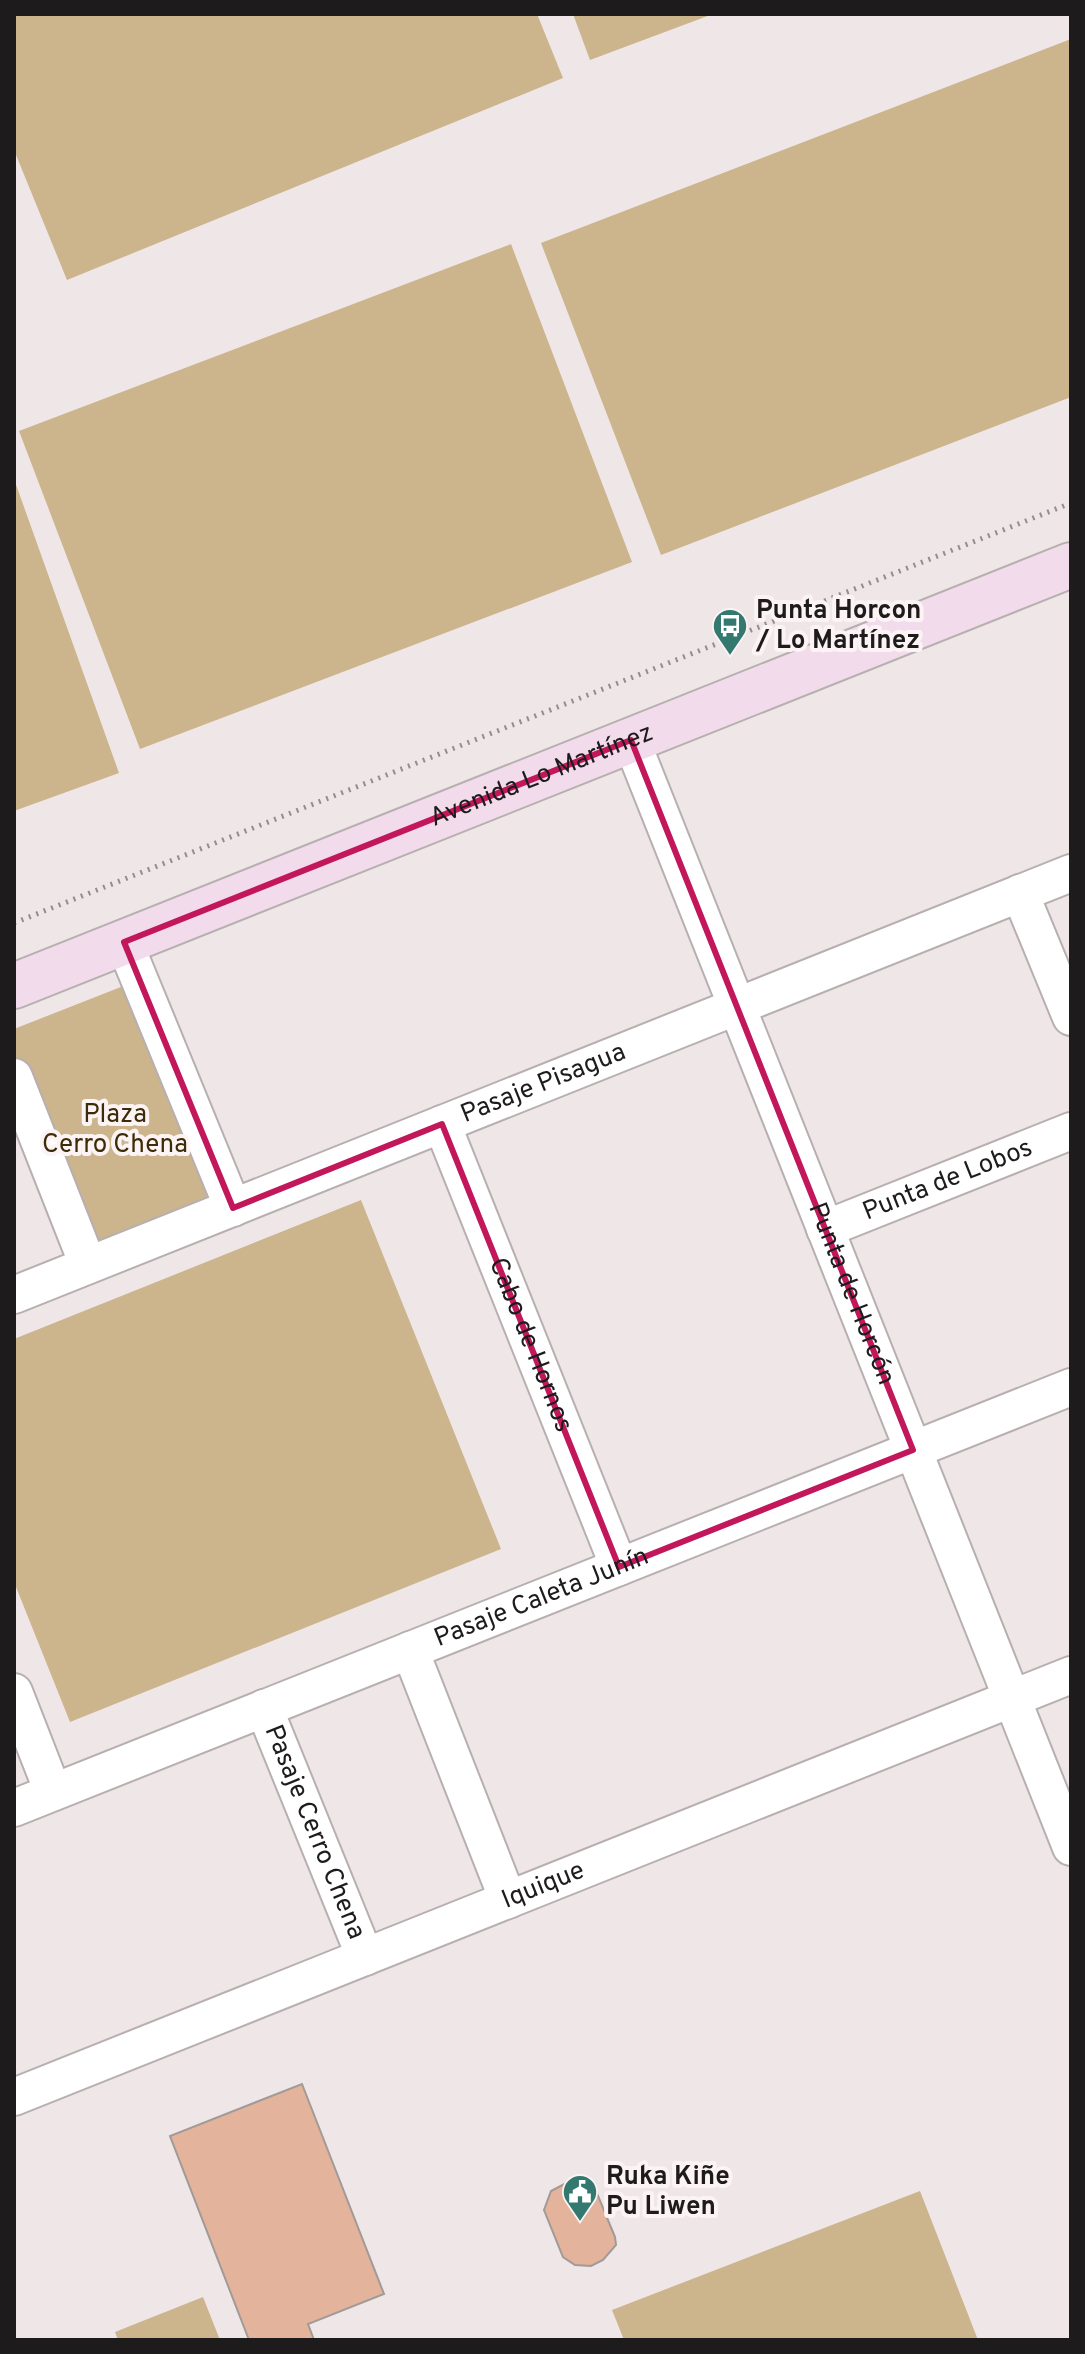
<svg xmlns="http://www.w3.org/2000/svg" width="1085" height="2354" viewBox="0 0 1085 2354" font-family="Overpass,sans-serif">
	<rect width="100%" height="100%" fill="#efe6e7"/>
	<path fill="#ccb48c" d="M 14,14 L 537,14 L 563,78 L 67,280 L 14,150 Z
		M 573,14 L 713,14 L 590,60 Z
		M 1071,39 L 1071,397 L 661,555 L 541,243 Z
		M 511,244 L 632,562 L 140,749 L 19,431 Z
		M 14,479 L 119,773 L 14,811 Z
		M 131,983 L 217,1200 L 90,1252 L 14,1059 L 14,1029 Z
		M 361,1200 L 501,1549 L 70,1722 L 14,1582 L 14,1339 Z
		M 920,2191 L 978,2340 L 624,2340 L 612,2310 Z
		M 203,2297 L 220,2340 L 118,2340 L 115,2332 Z"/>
	<path fill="#e3b39c" stroke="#a19a97" stroke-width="2" d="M 302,2084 L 384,2294 L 308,2324 L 314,2340 L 249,2340 L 170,2136 Z
		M 570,2181 L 594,2186 L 615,2237 L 616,2245 L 603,2260 L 591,2266 L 575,2265 L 563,2257 L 544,2210 L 551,2191 Z"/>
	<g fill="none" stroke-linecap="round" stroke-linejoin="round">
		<defs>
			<g id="minor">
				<path id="s1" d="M 631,740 L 1071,1847"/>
				<path d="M 1020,893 L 1071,1017"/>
				<path d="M 124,942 L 233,1208"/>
				<path d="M 14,1077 L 88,1265"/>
				<path id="s2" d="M 442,1124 L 619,1567"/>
				<path id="s3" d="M 825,1229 L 1071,1131"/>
				<path id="s4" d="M 14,1295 L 1071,873"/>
				<path d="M 410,1650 L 508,1900"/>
				<path d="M 14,1692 L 53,1792"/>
				<path id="s5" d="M 264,1708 L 365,1957"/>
				<path id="s6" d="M 14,1808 L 1071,1387"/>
				<path id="s7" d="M 14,2097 L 1071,1675"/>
			</g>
			<g id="secondary">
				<path id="s8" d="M 14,986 L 1071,565"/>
			</g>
		</defs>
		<use href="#minor" stroke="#b7afb0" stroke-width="40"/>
		<use href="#secondary" stroke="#b7afb0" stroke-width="48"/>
		<path stroke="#948d8e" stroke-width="5" stroke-dasharray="2 6" stroke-linecap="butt" d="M 14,923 L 1071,503"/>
		<use href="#minor" stroke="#fff" stroke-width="36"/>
		<use href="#secondary" stroke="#f2dcec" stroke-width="44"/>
	</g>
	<path fill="none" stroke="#c2185b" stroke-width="6" stroke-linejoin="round" d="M 631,740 L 913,1450 L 619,1567 L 442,1124 L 233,1208 L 124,942 Z"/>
	<defs>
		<symbol id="bus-pin" viewBox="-11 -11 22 30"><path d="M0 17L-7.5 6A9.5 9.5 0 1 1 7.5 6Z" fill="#337970" stroke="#fcf3f4"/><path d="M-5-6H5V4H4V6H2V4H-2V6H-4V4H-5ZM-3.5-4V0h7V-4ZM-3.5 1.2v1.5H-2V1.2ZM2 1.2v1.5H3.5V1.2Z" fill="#fff"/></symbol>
		<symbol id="civic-pin" viewBox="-11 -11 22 30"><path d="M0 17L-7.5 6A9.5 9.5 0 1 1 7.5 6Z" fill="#337970" stroke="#fcf3f4"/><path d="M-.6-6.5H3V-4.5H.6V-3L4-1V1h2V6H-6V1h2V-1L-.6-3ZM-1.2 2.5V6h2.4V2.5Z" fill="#fff"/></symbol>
	</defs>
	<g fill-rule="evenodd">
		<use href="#bus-pin" x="710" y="606" width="40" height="54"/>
		<use href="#civic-pin" x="560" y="2172" width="40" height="54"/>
	</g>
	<g text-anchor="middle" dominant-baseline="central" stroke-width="8" stroke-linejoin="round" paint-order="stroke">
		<g font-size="26" font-weight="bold" fill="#1e1b1c" stroke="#fcf3f4" text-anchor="start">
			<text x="756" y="611">Punta Horcon<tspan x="756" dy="30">/ Lo Martínez</tspan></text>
			<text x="606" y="2177">Ruka Kiñe<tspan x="606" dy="30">Pu Liwen</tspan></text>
		</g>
		<g font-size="26" fill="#1e1b1c" stroke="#fcf3f4">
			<text stroke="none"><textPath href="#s8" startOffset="568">Avenida Lo Martínez</textPath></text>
			<text stroke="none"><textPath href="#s4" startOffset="570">Pasaje Pisagua</textPath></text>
			<text stroke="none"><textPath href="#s3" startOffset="132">Punta de Lobos</textPath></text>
			<text stroke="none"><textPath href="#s1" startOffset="596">Punta de Horcón</textPath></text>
			<text stroke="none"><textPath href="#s2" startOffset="238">Cabo de Hornos</textPath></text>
			<text stroke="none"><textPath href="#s6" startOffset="568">Pasaje Caleta Junín</textPath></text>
			<text stroke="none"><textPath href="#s5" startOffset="134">Pasaje Cerro Chena</textPath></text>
			<text stroke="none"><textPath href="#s7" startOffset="570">Iquique</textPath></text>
		</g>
		<g font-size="26" fill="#3c2b06" stroke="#fcf3f4">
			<text x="115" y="1115">Plaza<tspan x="115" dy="30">Cerro Chena</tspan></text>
		</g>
	</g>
	<rect width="1085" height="2354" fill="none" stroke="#1e1b1c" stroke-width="32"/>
</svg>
